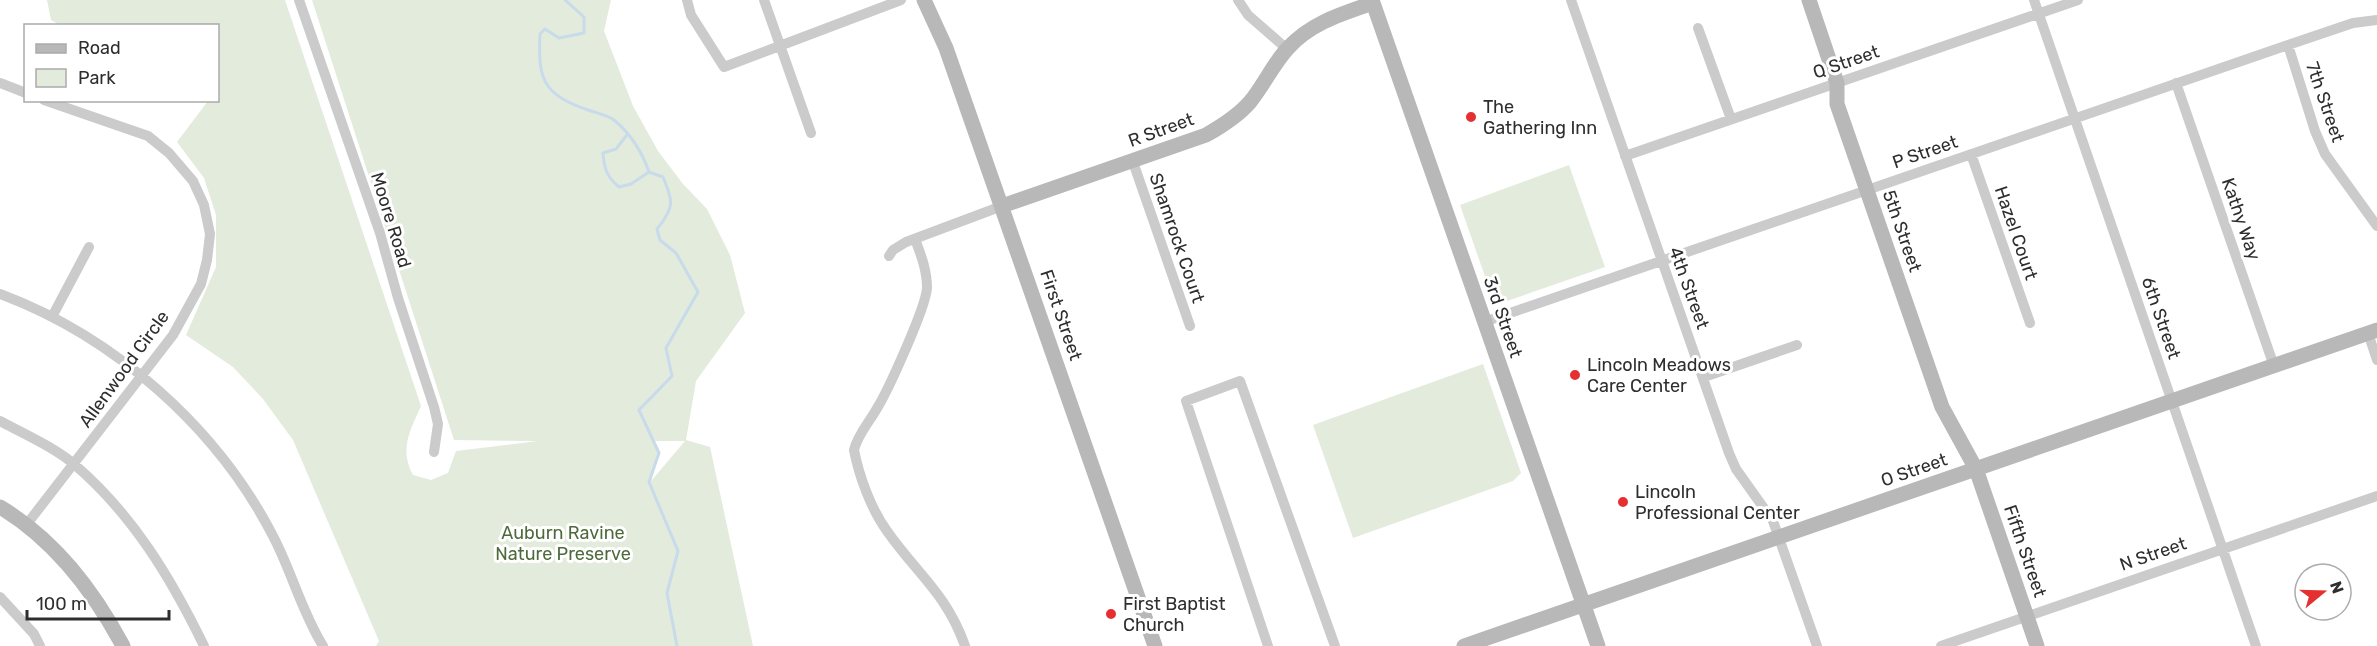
<svg xmlns="http://www.w3.org/2000/svg" width="2377" height="646" viewBox="0 0 2377 646" font-family="Rubik,sans-serif">
	<rect width="100%" height="100%" fill="#fff"/>
	<path fill="#e3ebdc" fill-rule="evenodd" d="M 47,0 L 285,0 L 421,406 C 410,431 399,449 413,475 L 431,480 L 448,473 L 456,451 L 538,441 L 454,440 L 312,0 L 611,0 L 604,31 L 633,106 L 658,151 L 683,184 L 707,209 L 730,255 L 745,313 L 696,381 L 686,440 L 710,447 L 753,646 L 376,646 L 379,641 L 293,440 L 263,399 L 233,367 L 186,335 L 216,267 L 216,215 L 204,178 L 177,142 L 208,101 L 218,100 L 218,26 L 60,25 L 51,20 ZM 654,441 L 685,441 L 651,481 L 659,453 Z
		M 1569,165 L 1605,267 L 1507,301 L 1498,299 L 1488,285 L 1460,205 Z
		M 1483,364 L 1521,473 L 1513,481 L 1353,538 L 1313,425 Z"/>
	<g fill="none" stroke-linecap="round" stroke-linejoin="round">
		<path stroke="#c8dbeb" stroke-width="3" d="M 565,0 L 584,17 L 584,33 L 559,38 L 545,29 L 540,34 C 538,79 542,94 588,110 C 596,113 608,115 614,120 C 631,134 642,152 649,172 L 663,177 C 673,202 675,207 657,229 L 660,240 L 676,253 L 698,292 L 666,348 L 672,376 L 639,410 L 659,453 L 649,482 L 678,551 L 667,593 L 677,646
			M 626,136 L 616,149 L 603,153 C 604,169 607,177 619,187 L 631,184 L 649,172"/>
		<path stroke="#cbcbcb" stroke-width="10" d="M 299,0 L 380,233 L 398,298 L 434,407 L 438,424 L 434,452
			M 687,0 L 691,15 L 724,67 L 901,0
			M 764,0 L 811,133
			M 1238,0 L 1248,15 L 1287,49
			M 1571,0 L 1729,453 L 1736,469 L 1773,521 L 1817,646
			M 2034,0 L 2256,646
			M 1698,28 L 1731,119
			M 2288,45 L 2315,131 L 2325,154 L 2377,226
			M 0,83 L 26,93
			M 2176,83 L 2274,366
			M 1971,154 L 2030,323
			M 1625,156 L 2078,0
			M 1133,162 L 1190,326
			M 915,239 C 921,255 927,270 927,288 C 926,307 888,391 876,410 C 868,424 858,434 854,450 C 859,476 871,509 887,531 C 917,574 947,594 965,646
			M 889,256 L 893,250 L 906,242 L 1002,206
			M 0,294 C 115,337 218,428 274,538 C 292,573 302,612 323,646
			M 53,315 L 89,247
			M 1484,322 L 2288,45 L 2353,23 L 2377,20
			M 2368,333 L 2377,360
			M 1704,377 L 1797,345
			M 0,421 C 24,434 54,447 75,465 C 133,515 171,578 204,646
			M 27,524 L 173,335 L 201,284 L 207,260 L 210,234 L 204,205 L 193,181 L 169,153 L 148,136 L 44,100
			M 0,597 L 34,634 L 40,646
			M 1268,646 L 1186,401 L 1240,381 L 1335,646
			M 1941,646 L 2377,496"/>
		<path stroke="#b8b8b8" stroke-width="15" d="M 924,0 L 946,48 L 1155,646
			M 1372,0 L 1598,646
			M 1809,0 L 1837,83 L 1837,104 L 1942,407 L 1976,469 L 2037,646
			M 1002,206 L 1206,135 C 1222,126 1238,116 1250,102 C 1264,85 1273,64 1288,48 C 1311,23 1341,14 1373,3
			M 0,507 C 55,540 93,590 123,646
			M 1464,646 L 2377,330"/>
	</g>
	<g fill="#e53031" stroke="#fff" stroke-width="2">
		<circle cx="1471" cy="117" r="6"/>
		<circle cx="1575" cy="375" r="6"/>
		<circle cx="1623" cy="502" r="6"/>
		<circle cx="1111" cy="614" r="6"/>
	</g>
	<g text-anchor="middle" dominant-baseline="central" stroke-width="6" stroke-linejoin="round" paint-order="stroke">
		<g font-size="18" fill="#2e2e2e" stroke="#fff">
			<text transform="translate(1846 62) rotate(-19)">Q Street</text>
			<text transform="translate(2325 102) rotate(71)">7th Street</text>
			<text transform="translate(1161 130) rotate(-20)">R Street</text>
			<text transform="translate(1925 152) rotate(-19)">P Street</text>
			<text transform="translate(2241 219) rotate(71)">Kathy Way</text>
			<text transform="translate(391 220) rotate(73)">Moore Road</text>
			<text transform="translate(1902 231) rotate(71)">5th Street</text>
			<text transform="translate(2016 233) rotate(71)">Hazel Court</text>
			<text transform="translate(1177 238) rotate(71)">Shamrock Court</text>
			<text transform="translate(1689 288) rotate(70)">4th Street</text>
			<text transform="translate(1061 315) rotate(71)">First Street</text>
			<text transform="translate(1503 317) rotate(71)">3rd Street</text>
			<text transform="translate(2161 318) rotate(71)">6th Street</text>
			<text transform="translate(124 369) rotate(-54)">Allenwood Circle</text>
			<text transform="translate(1914 470) rotate(-19)">O Street</text>
			<text transform="translate(2025 551) rotate(71)">Fifth Street</text>
			<text transform="translate(2153 554) rotate(-19)">N Street</text>
		</g>
		<g font-size="18" fill="#2e2e2e" stroke="#fff" text-anchor="start">
			<text x="1483" y="107">The<tspan x="1483" dy="21">Gathering Inn</tspan></text>
			<text x="1587" y="365">Lincoln Meadows<tspan x="1587" dy="21">Care Center</tspan></text>
			<text x="1635" y="492">Lincoln<tspan x="1635" dy="21">Professional Center</tspan></text>
			<text x="1123" y="604">First Baptist<tspan x="1123" dy="21">Church</tspan></text>
		</g>
		<g font-size="18" fill="#4e6a3b" stroke="#fff">
			<text x="563" y="533">Auburn Ravine<tspan x="563" dy="21">Nature Preserve</tspan></text>
		</g>
	</g>
	<rect x="24" y="24" width="195" height="78" fill="#ffffff" stroke="#ababab" stroke-width="1.5"/>
	<rect x="36" y="44" width="30" height="9" fill="#b8b8b8" stroke="#ababab" stroke-width="1.5"/>
	<text x="78" y="54" font-size="18" fill="#2e2e2e">Road</text>
	<rect x="36" y="69" width="30" height="18" fill="#e3ebdc" stroke="#ababab" stroke-width="1.5"/>
	<text x="78" y="84" font-size="18" fill="#2e2e2e">Park</text>
	<g transform="translate(2323 592) rotate(71)"><circle r="28" fill="#ffffff" stroke="#ababab" stroke-width="1.5"/>
	<path d="M0-4.5L10 22L0 15L-10 22Z" fill="#e53031"/>
	<text y="-9" font-size="16" font-weight="bold" text-anchor="middle" fill="#2e2e2e">N</text>
	</g>
	<path d="M27 610v9h142v-9" fill="none" stroke="#2e2e2e" stroke-width="3"/>
	<text x="36" y="610" font-size="18" fill="#2e2e2e" stroke="#ffffff" stroke-width="4.5" paint-order="stroke">100 m</text>
</svg>
